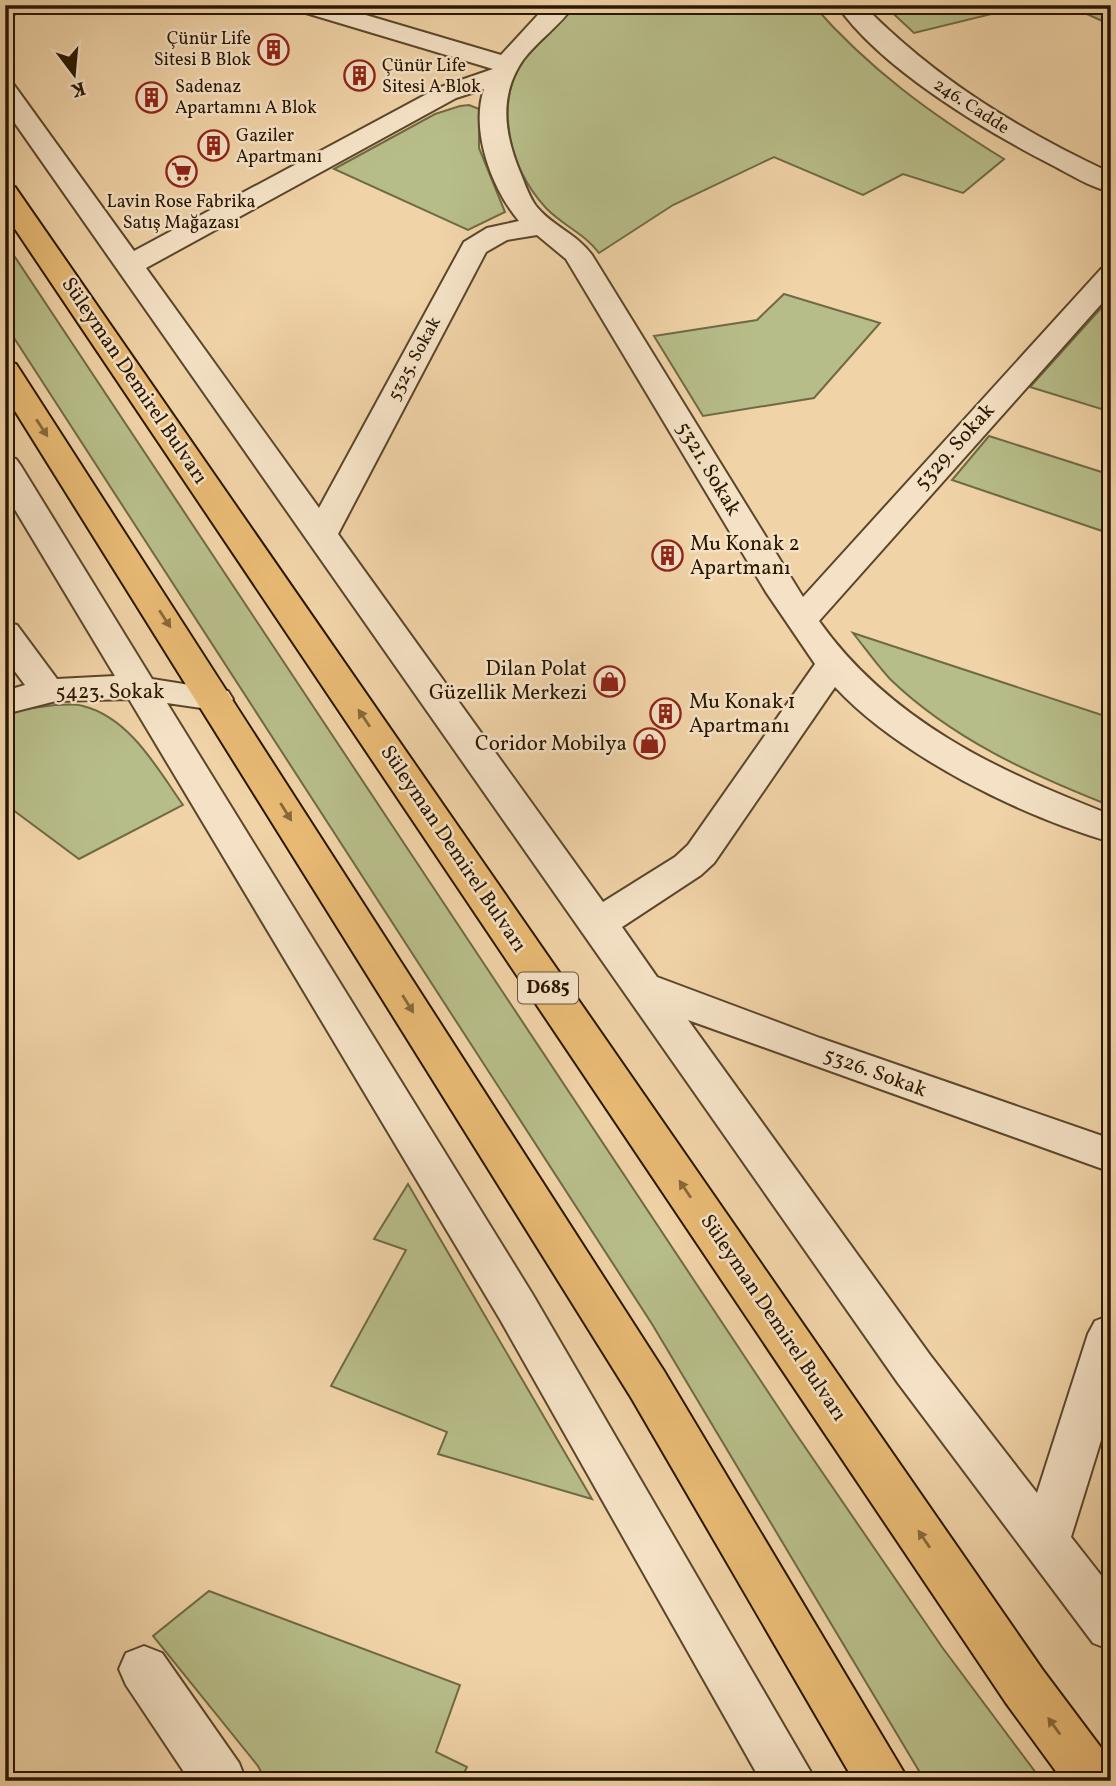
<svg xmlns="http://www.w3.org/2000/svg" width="1116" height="1786" viewBox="0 0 1116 1786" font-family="Vollkorn,serif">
	<rect width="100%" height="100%" fill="#f0d3a7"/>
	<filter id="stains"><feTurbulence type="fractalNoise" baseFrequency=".00286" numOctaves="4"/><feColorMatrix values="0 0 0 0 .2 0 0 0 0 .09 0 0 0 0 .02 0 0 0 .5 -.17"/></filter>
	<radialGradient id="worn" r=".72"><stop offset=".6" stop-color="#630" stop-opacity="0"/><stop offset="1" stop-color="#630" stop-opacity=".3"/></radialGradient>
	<path fill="#b7bd89" stroke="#706a44" stroke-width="2" d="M 578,5 L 813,5 C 870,70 931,114 1004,159 L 963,193 L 903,174 L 863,195 L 774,157 L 673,205 L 599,253 C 584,233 562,225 546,208 C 510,169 493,105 524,58 C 538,38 561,22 578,5 Z
		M 884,5 L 1028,5 L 914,33 Z
		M 1067,5 L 1111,5 L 1111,25 Z
		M 460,106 L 469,105 L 479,109 L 479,148 L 505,212 L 468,230 L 334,169 L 435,114 Z
		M 5,242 L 794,1431 L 942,1647 L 1042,1781 L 925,1781 L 652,1324 L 5,324 Z
		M 784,294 L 880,323 L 814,398 L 703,416 L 654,336 L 757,320 Z
		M 1111,297 L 1111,412 L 1030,387 Z
		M 989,436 L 1111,475 L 1111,534 L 952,480 Z
		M 853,633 L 1111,718 L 1111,806 C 1032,775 952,739 890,679 C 877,665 865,648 853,633 Z
		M 55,705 C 64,705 75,703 83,706 C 130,718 157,768 183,805 L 79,859 L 5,804 L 5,716 L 25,709 Z
		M 408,1184 L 592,1499 L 438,1454 L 447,1432 L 331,1386 L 406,1250 L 374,1239 Z
		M 209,1591 L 460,1685 L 436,1752 L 467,1767 L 460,1781 L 266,1781 L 258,1766 L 153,1636 Z"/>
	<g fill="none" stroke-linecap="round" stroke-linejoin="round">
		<defs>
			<path id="minor" d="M 5,5 L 23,5 L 14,14 L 5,16 Z
				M 293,5 L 332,5 L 501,55 L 547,5 L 574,5 C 560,26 538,40 523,60 C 497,98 505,137 522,177 C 526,187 530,198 536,206 C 552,226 577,234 592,255 L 803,597 L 1101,269 L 1111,266 L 1111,293 L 819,621 C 891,722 998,771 1111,815 L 1111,842 C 1021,816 899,756 835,687 L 714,863 L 701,875 L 622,927 L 657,977 L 820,1038 L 1111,1139 L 1111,1172 L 688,1020 L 930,1355 L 1037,1493 L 1088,1334 L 1095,1321 L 1111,1315 L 1111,1408 L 1071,1537 L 1111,1588 L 1111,1650 L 1093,1643 L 898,1383 L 5,109 L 5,82 L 14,85 L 134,251 L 438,88 L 493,69 L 296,10 ZM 484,89 C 470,131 492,189 519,221 L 487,228 L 464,242 L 319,508 L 146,268 L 456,98 ZM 537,235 L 566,259 L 766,592 L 815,664 L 688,845 L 675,857 L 603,902 L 338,534 L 486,252 L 507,240 Z
				M 837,5 L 863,5 C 934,78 1019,130 1111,173 L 1111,192 C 1090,187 1071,175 1052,165 C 984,130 880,68 837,5 Z
				M 5,457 L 16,459 L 21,466 L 152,679 L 228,691 L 233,699 L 228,707 L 215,710 L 167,703 L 533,1295 L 816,1781 L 761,1781 L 501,1321 L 129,699 L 56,701 L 5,714 L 5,691 L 25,685 L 5,658 L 5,622 L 17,625 L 57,679 L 115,676 L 5,493 Z
				M 144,1646 L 162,1653 L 239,1763 L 246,1781 L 190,1781 L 126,1685 L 119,1669 L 126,1653 Z"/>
			<path id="highway" d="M 5,185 L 15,187 L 1042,1669 L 1111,1761 L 1111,1781 L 1063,1781 L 1006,1703 L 5,214 Z
				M 5,361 L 16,364 L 20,370 L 664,1371 L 909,1781 L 854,1781 L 632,1399 L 5,395 Z"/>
		</defs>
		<use href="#minor" stroke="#5b462a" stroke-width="4"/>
		<use href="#highway" stroke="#291700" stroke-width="4"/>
		<use href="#minor" fill="#f5e2c6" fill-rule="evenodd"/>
		<use href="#highway" fill="#e8ba74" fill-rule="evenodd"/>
	</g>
	<defs><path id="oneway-solid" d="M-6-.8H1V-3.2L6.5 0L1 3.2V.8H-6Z" transform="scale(1.75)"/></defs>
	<g fill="#88683a">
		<use href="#oneway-solid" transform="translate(42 428) rotate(57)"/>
		<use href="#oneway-solid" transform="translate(165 619) rotate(57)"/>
		<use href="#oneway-solid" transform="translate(364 718) rotate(-124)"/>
		<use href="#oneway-solid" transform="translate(286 812) rotate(58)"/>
		<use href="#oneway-solid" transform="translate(408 1004) rotate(58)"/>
		<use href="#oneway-solid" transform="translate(685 1189) rotate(-124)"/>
		<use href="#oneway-solid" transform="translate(924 1539) rotate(-124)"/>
		<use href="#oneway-solid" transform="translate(1054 1726) rotate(-126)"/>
	</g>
	<defs>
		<symbol id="building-ring" viewBox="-11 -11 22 22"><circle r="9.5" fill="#f5e2c6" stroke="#8f2418" stroke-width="1.5"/><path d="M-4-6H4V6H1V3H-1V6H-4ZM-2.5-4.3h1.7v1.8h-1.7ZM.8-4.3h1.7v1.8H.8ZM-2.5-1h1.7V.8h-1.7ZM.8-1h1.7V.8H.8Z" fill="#8f2418"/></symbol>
		<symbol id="supermarket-ring" viewBox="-11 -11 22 22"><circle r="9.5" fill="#f5e2c6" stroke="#8f2418" stroke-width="1.5"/><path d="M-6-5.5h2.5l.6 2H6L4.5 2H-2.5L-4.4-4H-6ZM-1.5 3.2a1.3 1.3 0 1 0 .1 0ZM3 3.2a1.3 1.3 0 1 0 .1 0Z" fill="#8f2418"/></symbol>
		<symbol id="shop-ring" viewBox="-11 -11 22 22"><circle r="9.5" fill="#f5e2c6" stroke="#8f2418" stroke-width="1.5"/><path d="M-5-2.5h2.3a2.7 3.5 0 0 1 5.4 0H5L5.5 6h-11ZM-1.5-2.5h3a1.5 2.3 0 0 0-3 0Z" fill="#8f2418"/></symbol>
	</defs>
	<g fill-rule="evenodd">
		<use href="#building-ring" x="256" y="32" width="35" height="35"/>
		<use href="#building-ring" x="342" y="58" width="35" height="35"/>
		<use href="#building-ring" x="134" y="80" width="35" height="35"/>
		<use href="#building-ring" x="196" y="128" width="35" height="35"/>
		<use href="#supermarket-ring" x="164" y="154" width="35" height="35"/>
		<use href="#building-ring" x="650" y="538" width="35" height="35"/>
		<use href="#shop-ring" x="592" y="664" width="35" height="35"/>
		<use href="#building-ring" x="648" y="696" width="35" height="35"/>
		<use href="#shop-ring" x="632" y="726" width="35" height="35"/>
	</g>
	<g text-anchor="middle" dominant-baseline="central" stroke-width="5" stroke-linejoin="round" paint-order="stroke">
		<g font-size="18" fill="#291700" stroke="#f5e2c6" text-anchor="start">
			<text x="251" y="39" text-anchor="end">Çünür Life<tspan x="251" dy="21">Sitesi B Blok</tspan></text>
			<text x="382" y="66">Çünür Life<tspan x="382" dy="21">Sitesi A Blok</tspan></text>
			<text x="175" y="87">Sadenaz<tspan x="175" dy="21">Apartamnı A Blok</tspan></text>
			<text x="236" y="136">Gaziler<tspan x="236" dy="21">Apartmanı</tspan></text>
			<text x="181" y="202" text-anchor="middle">Lavin Rose Fabrika<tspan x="181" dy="21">Satış Mağazası</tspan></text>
		</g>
		<g font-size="18" fill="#291700" stroke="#f5e2c6">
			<text transform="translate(971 107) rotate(33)">246. Cadde</text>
			<text transform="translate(415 359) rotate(-62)">5325. Sokak</text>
		</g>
		<rect fill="#f5e2c6" stroke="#66543b" stroke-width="2" x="518" y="972.5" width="60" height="31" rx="5"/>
		<g font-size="19" font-weight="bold" fill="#291700">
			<text x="548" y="988">D685</text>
		</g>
		<g font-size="21" fill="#291700" stroke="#f5e2c6">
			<text transform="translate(134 381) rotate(56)">Süleyman Demirel Bulvarı</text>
			<text transform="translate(955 447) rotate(-48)">5329. Sokak</text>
			<text transform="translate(708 469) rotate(59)">5321. Sokak</text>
			<text x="110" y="692">5423. Sokak</text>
			<text transform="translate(453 849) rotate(56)">Süleyman Demirel Bulvarı</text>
			<text transform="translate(875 1073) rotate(20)">5326. Sokak</text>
			<text transform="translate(773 1318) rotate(56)">Süleyman Demirel Bulvarı</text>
		</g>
		<g font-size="21" fill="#291700" stroke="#f5e2c6" text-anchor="start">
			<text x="690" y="544">Mu Konak 2<tspan x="690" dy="24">Apartmanı</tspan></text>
			<text x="587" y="669" text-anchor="end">Dilan Polat<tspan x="587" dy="24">Güzellik Merkezi</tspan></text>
			<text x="689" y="702">Mu Konak 1<tspan x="689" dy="24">Apartmanı</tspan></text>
			<text x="627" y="744" text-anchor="end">Coridor Mobilya</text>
		</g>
	</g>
	<rect width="1116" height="1786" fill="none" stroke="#f0d3a7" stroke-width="28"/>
	<rect x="7" y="7" width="1102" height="1772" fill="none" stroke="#291700" stroke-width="3.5"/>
	<rect x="14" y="14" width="1088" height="1758" fill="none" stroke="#291700" stroke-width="2"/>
	<g transform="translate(74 74) rotate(164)" stroke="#f5e2c6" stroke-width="5" paint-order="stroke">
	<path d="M0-5L12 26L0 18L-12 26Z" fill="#291700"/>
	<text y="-10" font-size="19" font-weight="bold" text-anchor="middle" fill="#291700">K</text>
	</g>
	<rect width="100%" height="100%" filter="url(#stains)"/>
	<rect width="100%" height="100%" fill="url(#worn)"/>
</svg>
